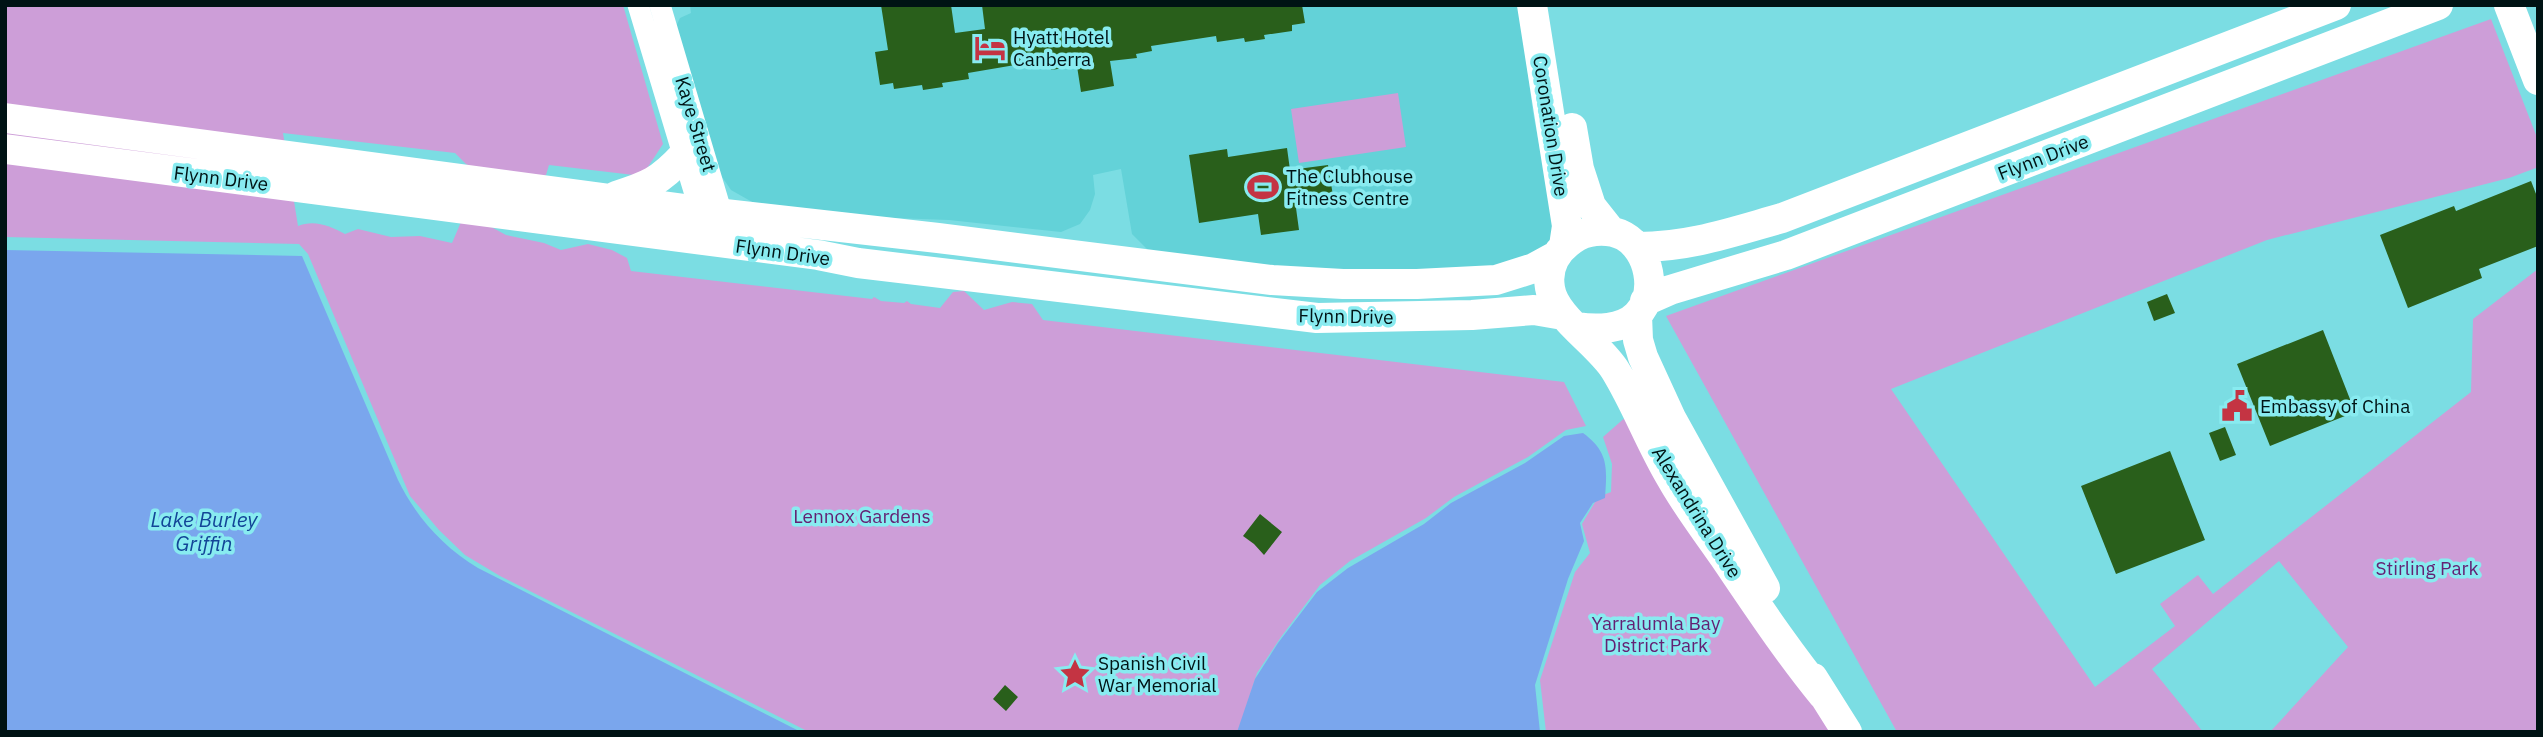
<svg xmlns="http://www.w3.org/2000/svg" width="2543" height="737" viewBox="0 0 2543 737" font-family="'IBM Plex Sans',sans-serif">
	<rect width="100%" height="100%" fill="#7bdde3"/>
	<path fill="#63d2d8" d="M 690,5 L 1519,5 L 1533,113 L 1554,223 L 1549,246 L 1502,266 L 1382,272 L 1275,268 L 1148,250 L 1132,234 L 1121,169 L 1093,175 L 1095,194 L 1090,210 L 1080,224 L 1061,232 L 949,220 L 867,217 L 754,203 L 731,190 L 720,174 L 675,28 L 680,18 L 691,13 Z"/>
	<path fill="#cd9ed8" d="M 5,5 L 623,5 L 663,144 L 642,176 L 549,165 L 546,175 L 492,180 L 466,164 L 455,153 L 283,133 L 298,226 C 314,219 331,226 345,234 L 358,229 L 391,237 L 420,236 L 452,243 L 461,222 L 484,223 L 506,235 L 544,243 L 561,250 L 588,244 L 612,250 L 627,258 L 631,271 L 872,299 L 874,297 L 881,301 L 904,303 L 907,301 L 911,304 L 940,308 L 953,292 L 964,291 L 984,310 L 1012,302 L 1032,304 L 1043,320 L 1564,382 L 1586,426 L 1566,430 L 1528,457 L 1454,497 L 1426,518 L 1350,561 L 1320,585 L 1281,637 L 1257,673 L 1238,732 L 809,732 L 500,576 L 465,555 L 439,530 L 410,496 L 308,254 L 299,244 L 5,237 Z
		M 2491,19 L 2538,140 L 2538,171 L 2536,168 L 2509,178 L 2267,240 L 1891,389 L 2095,687 L 2175,626 L 2160,604 L 2198,575 L 2213,594 L 2471,392 L 2473,319 L 2538,269 L 2538,732 L 2270,732 L 2348,647 L 2279,561 L 2152,669 L 2203,732 L 1897,732 L 1666,316 Z
		M 1398,93 L 1406,147 L 1299,163 L 1291,109 Z
		M 1628,415 L 1839,732 L 1546,732 L 1540,680 L 1575,572 L 1590,553 L 1582,524 L 1598,497 L 1611,492 L 1612,464 L 1603,437 Z"/>
	<path fill="#7aa6ed" d="M 5,250 L 302,256 L 398,480 C 416,517 443,547 478,568 L 801,732 L 5,732 Z
		M 1583,433 C 1609,452 1607,468 1605,498 L 1593,503 L 1580,523 L 1584,541 L 1568,579 L 1535,685 L 1540,732 L 1237,732 L 1255,679 L 1278,643 L 1317,592 L 1348,568 L 1424,524 L 1451,503 L 1525,463 L 1564,436 Z"/>
	<path fill="#295f1b" d="M 881,5 L 951,5 L 955,33 L 985,29 L 982,5 L 1302,5 L 1305,23 L 1292,25 L 1292,31 L 1264,35 L 1265,39 L 1245,42 L 1244,38 L 1217,42 L 1216,36 L 1151,46 L 1152,51 L 1136,54 L 1137,58 L 1110,61 L 1114,86 L 1081,92 L 1077,66 L 1051,70 L 1050,66 L 1034,69 L 1033,62 L 968,73 L 969,79 L 942,83 L 943,87 L 923,90 L 922,85 L 894,89 L 893,83 L 880,85 L 875,52 L 888,50 Z
		M 1287,148 L 1290,170 L 1328,165 L 1334,202 L 1296,208 L 1299,230 L 1261,235 L 1258,214 L 1199,223 L 1189,155 L 1227,149 L 1228,157 Z
		M 2531,181 L 2538,199 L 2538,246 L 2479,269 L 2482,278 L 2408,308 L 2380,235 L 2454,206 L 2456,211 Z
		M 2167,294 L 2175,313 L 2154,321 L 2147,302 Z
		M 2323,330 L 2355,412 L 2270,446 L 2237,364 Z
		M 2225,427 L 2236,455 L 2220,461 L 2209,433 Z
		M 2170,451 L 2205,540 L 2116,574 L 2081,486 Z
		M 1260,514 L 1282,532 L 1264,555 L 1254,544 L 1243,536 Z
		M 1005,685 L 1018,697 L 1006,711 L 993,699 Z"/>
	<g fill="none" stroke-linecap="round" stroke-linejoin="round">
		<path stroke="#fff" stroke-width="21" d="M 638,5 L 700,211 L 700,221
			M 660,5 L 722,214 L 722,225"/>
		<path stroke="#fff" stroke-width="30" d="M 1532,5 L 1567,226 L 1564,246
			M 2509,5 L 2538,80
			M 5,118 L 700,211 L 938,238 L 1272,280 L 1343,284 L 1417,284 L 1496,280 L 1534,268 L 1556,256
			M 1572,128 L 1579,169 L 1591,206 L 1610,230
			M 5,149 L 818,255 L 858,263 L 1317,318 L 1472,315 L 1534,310 L 1563,315
			M 616,196 C 648,186 660,181 683,156
			M 1638,247 C 1690,247 1732,232 1782,218 L 2336,5
			M 1645,301 L 1670,290 L 1786,255 L 2438,5
			M 1637,315 L 1638,340 L 1643,357 L 1671,418 L 1765,588
			M 1577,327 C 1596,330 1622,330 1637,315 C 1659,293 1649,250 1624,236 C 1611,229 1592,229 1578,236 C 1559,247 1546,265 1550,288 C 1554,317 1598,343 1615,370 C 1636,404 1650,443 1671,478 C 1686,505 1706,531 1724,557 C 1756,604 1787,651 1823,695
			M 1813,678 L 1847,732"/>
	</g>
	<defs>
		<symbol id="hotel-bare" viewBox="-9 -9 18 18"><path d="M-6-4.5h1.5V1H6V5H4.5V3h-9V5H-6ZM-4 0a1.8 1.8 0 1 1 3.6 0ZM.5 0V-2.5h3Q6-2.5 6 0Z" fill="#c43443" stroke="#88ebf0" stroke-width="2.5" paint-order="stroke"/></symbol>
		<symbol id="stadium-bare" viewBox="-9 -9 18 18"><path d="M0-5a6.5 5 0 1 0 0 10a6.5 5 0 1 0 0-10ZM-3.5-1.8h7v3.6h-7Z" fill="#c43443" stroke="#88ebf0" stroke-width="2.5" paint-order="stroke"/></symbol>
		<symbol id="civic-bare" viewBox="-9 -9 18 18"><path d="M-.6-6.5H3V-4.5H.6V-3L4-1V1h2V6H-6V1h2V-1L-.6-3ZM-1.2 2.5V6h2.4V2.5Z" fill="#c43443" stroke="#88ebf0" stroke-width="2.5" paint-order="stroke"/></symbol>
		<symbol id="sight-bare" viewBox="-9 -9 18 18"><path d="M0-6L1.8-2.2L6-1.7L2.9 1.2L3.7 5.4L0 3.3L-3.7 5.4L-2.9 1.2L-6-1.7L-1.8-2.2Z" fill="#c43443" stroke="#88ebf0" stroke-width="2.5" paint-order="stroke"/></symbol>
	</defs>
	<g fill-rule="evenodd">
		<use href="#hotel-bare" x="968" y="26" width="44" height="44"/>
		<use href="#stadium-bare" x="1241" y="165" width="44" height="44"/>
		<use href="#civic-bare" x="2215" y="384" width="44" height="44"/>
		<use href="#sight-bare" x="1053" y="652" width="44" height="44"/>
	</g>
	<g text-anchor="middle" dominant-baseline="central" stroke-width="7" stroke-linejoin="round" paint-order="stroke">
		<g font-size="19" fill="#001314" stroke="#88ebf0" text-anchor="start">
			<text x="1013" y="37">Hyatt Hotel<tspan x="1013" dy="22">Canberra</tspan></text>
			<text x="1286" y="176">The Clubhouse<tspan x="1286" dy="22">Fitness Centre</tspan></text>
			<text x="2260" y="406">Embassy of China</text>
			<text x="1098" y="663">Spanish Civil<tspan x="1098" dy="22">War Memorial</tspan></text>
		</g>
		<g font-size="19" fill="#001314" stroke="#88ebf0">
			<text transform="translate(696 124) rotate(73)">Kaye Street</text>
			<text transform="translate(1551 126) rotate(81)">Coronation Drive</text>
			<text transform="translate(2043 157) rotate(-21)">Flynn Drive</text>
			<text transform="translate(221 178) rotate(7)">Flynn Drive</text>
			<text transform="translate(783 252) rotate(8)">Flynn Drive</text>
			<text transform="translate(1346 316) rotate(1)">Flynn Drive</text>
			<text transform="translate(1697 512) rotate(58)">Alexandrina Drive</text>
		</g>
		<g font-size="19" fill="#642173" stroke="#88ebf0">
			<text x="862" y="516">Lennox Gardens</text>
			<text x="2427" y="568">Stirling Park</text>
			<text x="1656" y="623">Yarralumla Bay<tspan x="1656" dy="22">District Park</tspan></text>
		</g>
		<g font-size="21" font-style="italic" fill="#124597" stroke="#88ebf0">
			<text x="204" y="519">Lake Burley<tspan x="204" dy="24">Griffin</tspan></text>
		</g>
	</g>
	<rect width="2543" height="737" fill="none" stroke="#001314" stroke-width="14"/>
</svg>
